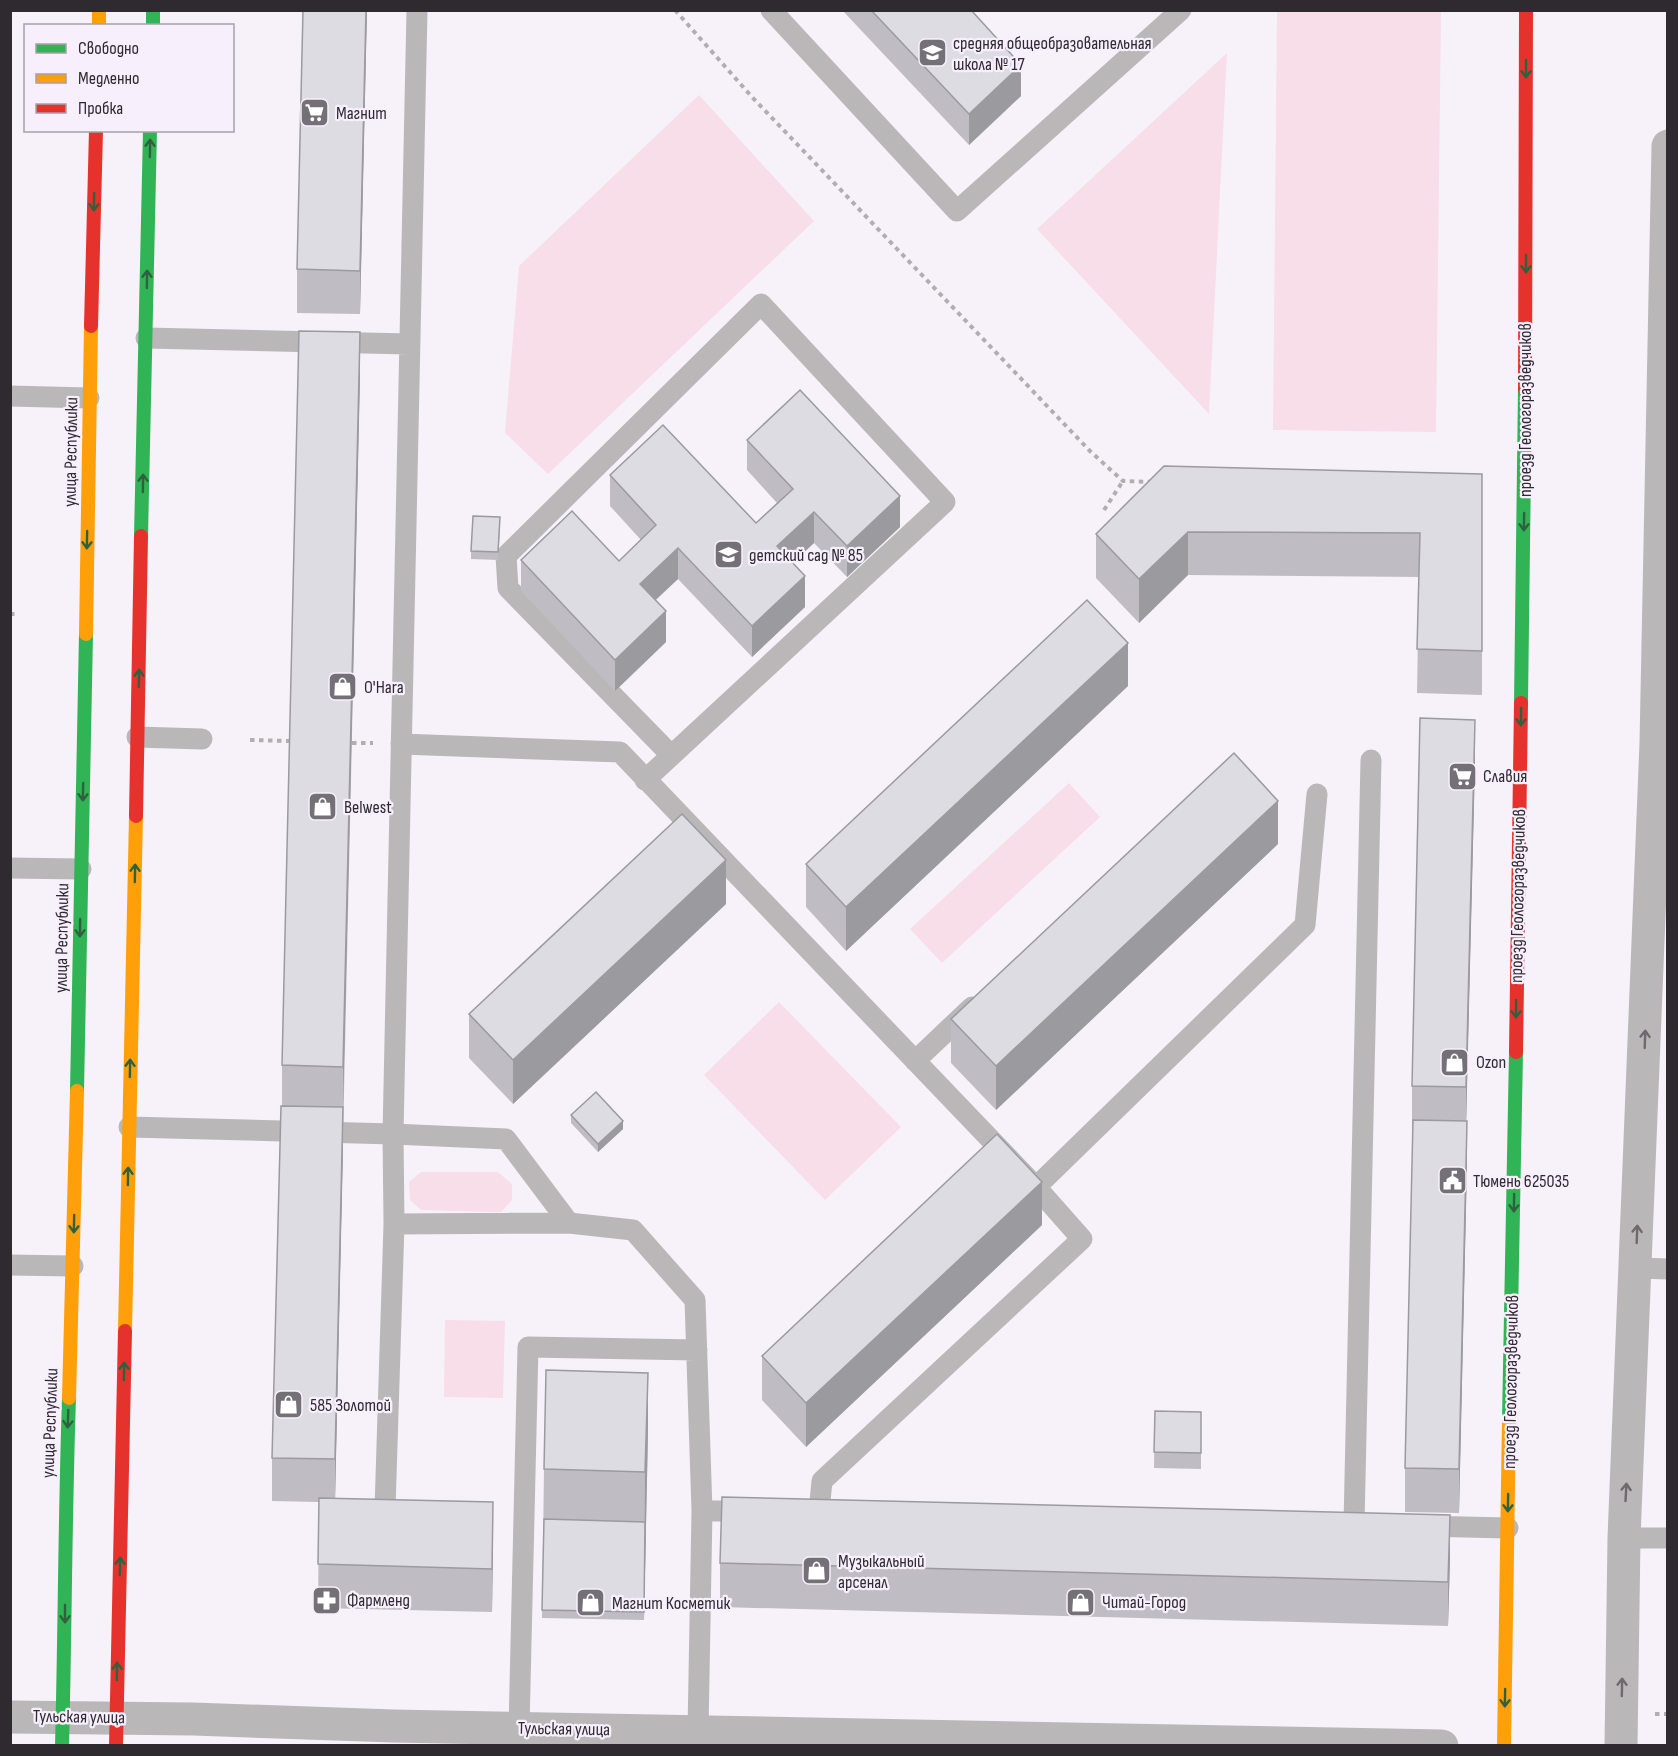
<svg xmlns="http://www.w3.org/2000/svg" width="1678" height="1756" viewBox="0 0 1678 1756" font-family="'Sofia Sans Condensed',sans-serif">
	<rect width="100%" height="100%" fill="#f7f2fa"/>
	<path fill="#f7dee8" d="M 1277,11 L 1441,11 L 1436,432 L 1273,430 Z
		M 1227,53 L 1209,414 L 1037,229 Z
		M 699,95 L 814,221 L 548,474 L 505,433 L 519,266 Z
		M 1069,783 L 1100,817 L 942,963 L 910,929 Z
		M 779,1002 L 901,1127 L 825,1200 L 704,1075 Z
		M 421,1172 L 498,1172 L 512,1184 L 512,1200 L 501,1212 L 421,1210 L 410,1200 L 409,1182 Z
		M 445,1320 L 505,1321 L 503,1398 L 444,1397 Z"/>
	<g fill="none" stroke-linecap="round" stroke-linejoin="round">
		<path stroke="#b0aeb1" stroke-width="4" stroke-dasharray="4.5 4.5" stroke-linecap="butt" d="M 675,10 L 752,97 L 1091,452 L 1123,481 L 1153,482
			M 1104,510 L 1123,481
			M 10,614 L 16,614
			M 250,740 L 291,741
			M 352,743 L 373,743
			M 1655,1714 L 1668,1714"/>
		<path stroke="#bab7b9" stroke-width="21" d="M 771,10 L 957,211 L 1181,10
			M 146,338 L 409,344
			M 10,396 L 89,398
			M 137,737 L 202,739
			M 401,744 L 620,752 L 1036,1187 L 1305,925 L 1317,794
			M 645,780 L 945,502 L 761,304 L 506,556 L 508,588 L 671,755
			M 10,868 L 81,869
			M 915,1061 L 972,1007
			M 129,1127 L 393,1134 L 506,1139 L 569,1223 L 394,1224
			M 569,1223 L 633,1230 L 695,1300 L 702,1511
			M 10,1265 L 73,1266
			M 1636,1268 L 1668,1269
			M 385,1509 L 394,1224 L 393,1134 L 417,10
			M 819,1511 L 822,1481 L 1082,1239 L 1036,1187
			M 1354,1524 L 1371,760
			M 1421,1526 L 1508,1528
			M 1624,1538 L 1668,1538
			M 519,1728 L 528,1347 L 697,1350
			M 698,1731 L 702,1511 L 748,1511"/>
		<path stroke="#bab7b9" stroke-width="33" d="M 10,1717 L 193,1719 L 393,1726 L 1442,1746
			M 1621,1746 L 1624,1538 L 1656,743 L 1668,146"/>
		<path stroke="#30b455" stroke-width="14" d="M 153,10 L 153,26
			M 141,536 L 150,130
			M 1521,703 L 1525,389
			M 77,1091 L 86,634
			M 1509,1420 L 1516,1052
			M 62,1746 C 65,1630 65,1514 69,1398"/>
		<path stroke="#ff9f0a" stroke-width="14" d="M 99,10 L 99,26
			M 86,634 L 91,326
			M 125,1331 L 136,816
			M 69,1398 L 77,1091
			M 1504,1746 L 1509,1420"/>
		<path stroke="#e5322d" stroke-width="14" d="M 91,326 L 96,130
			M 1525,389 L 1526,10
			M 136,816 L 141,536
			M 1516,1052 L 1521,703
			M 116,1746 L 125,1331"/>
	</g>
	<path fill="#bfbdc3" d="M 367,10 L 360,314 L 297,313 L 297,269 Z
		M 842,10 L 971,10 L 1021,96 L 969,145 Z
		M 360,376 L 335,1498 L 493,1545 L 492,1612 L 318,1608 L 319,1502 L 272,1501 L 272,1458 L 282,1106 L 282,1065 Z
		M 747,440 L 900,527 L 847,577 L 814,543 L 793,563 L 805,607 L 752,657 L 678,579 L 656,600 L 666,642 L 615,691 L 521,591 L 521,560 L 619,561 L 641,540 L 610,506 L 610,475 L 756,523 L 777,503 L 747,470 Z
		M 1482,474 L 1482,695 L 1417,693 L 1419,577 L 1188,575 L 1139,623 L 1096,578 L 1096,534 Z
		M 500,526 L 498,560 L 471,559 L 471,551 Z
		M 1128,686 L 846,951 L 806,907 L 806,864 Z
		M 1475,763 L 1466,1121 L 1467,1165 L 1459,1513 L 1405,1512 L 1405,1468 L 1413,1129 L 1412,1129 L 1412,1086 Z
		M 1278,844 L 996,1110 L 951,1063 L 951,1019 Z
		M 726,904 L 513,1104 L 469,1058 L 469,1014 Z
		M 571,1115 L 623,1129 L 598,1152 L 571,1123 Z
		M 1042,1225 L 806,1447 L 762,1400 L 762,1356 Z
		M 1155,1411 L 1201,1412 L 1201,1469 L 1154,1468 Z
		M 648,1431 L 644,1620 L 542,1618 L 544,1469 Z
		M 1450,1559 L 1448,1626 L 720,1607 L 720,1563 Z"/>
	<path fill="#9b9a9f" d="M 366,10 L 367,10 L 360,314 L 360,271 Z
		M 1021,65 L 1021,96 L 969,145 L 969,114 Z
		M 360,332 L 360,376 L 343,1110 L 343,1067 Z
		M 900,496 L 900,527 L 847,577 L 847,546 Z
		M 814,512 L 814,543 L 777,577 L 777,546 Z
		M 1188,532 L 1188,575 L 1139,623 L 1139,579 Z
		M 678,548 L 678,579 L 640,614 L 640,584 Z
		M 805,576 L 805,607 L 752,657 L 752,626 Z
		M 666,611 L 666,642 L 615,691 L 615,660 Z
		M 1128,643 L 1128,686 L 846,951 L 846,907 Z
		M 1475,720 L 1475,763 L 1466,1131 L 1466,1087 Z
		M 1278,801 L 1278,844 L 996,1110 L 996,1066 Z
		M 726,860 L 726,904 L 513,1104 L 513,1060 Z
		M 343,1107 L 343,1151 L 335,1503 L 335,1459 Z
		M 623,1121 L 623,1129 L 598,1152 L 598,1144 Z
		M 1467,1121 L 1467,1165 L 1459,1513 L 1459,1469 Z
		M 1042,1182 L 1042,1225 L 806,1447 L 806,1403 Z
		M 648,1373 L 648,1431 L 644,1620 L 645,1472 Z
		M 493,1502 L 493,1545 L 492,1612 L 492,1569 Z
		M 1450,1515 L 1450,1559 L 1448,1626 L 1448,1582 Z"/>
	<path fill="#dedce3" stroke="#9b9a9f" stroke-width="1.5" d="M 303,10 L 366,10 L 360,271 L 297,269 Z
		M 871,10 L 971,10 L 1021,65 L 969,114 Z
		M 299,331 L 360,332 L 343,1067 L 282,1065 Z
		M 800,390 L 900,496 L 847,546 L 814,512 L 777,546 L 805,576 L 752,626 L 678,548 L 640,584 L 666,611 L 615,660 L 521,560 L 572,511 L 619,561 L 656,525 L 610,475 L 663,425 L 756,523 L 793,489 L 747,440 Z
		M 1164,466 L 1482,474 L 1482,651 L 1417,649 L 1420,533 L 1188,532 L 1139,579 L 1096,534 Z
		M 473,516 L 500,517 L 498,552 L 471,551 Z
		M 1087,600 L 1128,643 L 846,907 L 806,864 Z
		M 1420,718 L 1475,720 L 1466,1087 L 1412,1086 Z
		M 1234,753 L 1278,801 L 996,1066 L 951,1019 Z
		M 682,814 L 726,860 L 513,1060 L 469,1014 Z
		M 596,1092 L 623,1121 L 598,1144 L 571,1115 Z
		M 281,1106 L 343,1107 L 335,1459 L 272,1458 Z
		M 1413,1120 L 1467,1121 L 1459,1469 L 1405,1468 Z
		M 997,1134 L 1042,1182 L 806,1403 L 762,1356 Z
		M 546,1370 L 648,1373 L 645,1472 L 544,1469 Z
		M 1155,1411 L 1201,1412 L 1201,1453 L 1154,1452 Z
		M 722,1497 L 1450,1515 L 1448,1582 L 720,1563 Z
		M 319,1498 L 493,1502 L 492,1569 L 318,1564 Z
		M 544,1519 L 645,1522 L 644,1612 L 542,1610 Z"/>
	<defs><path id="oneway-shaft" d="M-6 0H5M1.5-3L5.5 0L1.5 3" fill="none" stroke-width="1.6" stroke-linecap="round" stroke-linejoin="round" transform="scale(1.5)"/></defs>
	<g stroke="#2f613f">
		<use href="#oneway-shaft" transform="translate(1526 69) rotate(90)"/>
		<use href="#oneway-shaft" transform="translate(150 148) rotate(-89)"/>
		<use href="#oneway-shaft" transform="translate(94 202) rotate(91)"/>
		<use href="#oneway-shaft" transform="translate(1526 264) rotate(90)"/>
		<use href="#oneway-shaft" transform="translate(147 279) rotate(-89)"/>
		<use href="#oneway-shaft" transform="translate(143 483) rotate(-89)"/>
		<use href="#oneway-shaft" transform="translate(1524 522) rotate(91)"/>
		<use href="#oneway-shaft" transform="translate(87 540) rotate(91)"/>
		<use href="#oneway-shaft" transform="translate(139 678) rotate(-89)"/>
		<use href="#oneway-shaft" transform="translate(1521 717) rotate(91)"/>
		<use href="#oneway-shaft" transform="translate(83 792) rotate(91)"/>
		<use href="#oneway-shaft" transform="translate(135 873) rotate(-89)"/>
		<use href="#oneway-shaft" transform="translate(80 928) rotate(91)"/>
		<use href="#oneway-shaft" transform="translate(1516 1009) rotate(91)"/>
		<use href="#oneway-shaft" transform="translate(130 1068) rotate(-89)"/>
		<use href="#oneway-shaft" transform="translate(128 1176) rotate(-89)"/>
		<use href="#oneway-shaft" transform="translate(1514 1203) rotate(91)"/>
		<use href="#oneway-shaft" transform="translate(74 1224) rotate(91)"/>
		<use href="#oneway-shaft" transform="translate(124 1371) rotate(-89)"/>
		<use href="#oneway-shaft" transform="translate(68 1419) rotate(92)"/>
		<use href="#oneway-shaft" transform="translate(1508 1503) rotate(91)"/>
		<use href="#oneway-shaft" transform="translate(120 1566) rotate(-89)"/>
		<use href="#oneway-shaft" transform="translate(65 1614) rotate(90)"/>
		<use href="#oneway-shaft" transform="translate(117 1671) rotate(-89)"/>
		<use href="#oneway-shaft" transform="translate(1505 1698) rotate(91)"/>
	</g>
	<g stroke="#6d696e">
		<use href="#oneway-shaft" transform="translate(1645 1039) rotate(-88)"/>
		<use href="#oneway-shaft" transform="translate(1637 1234) rotate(-88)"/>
		<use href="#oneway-shaft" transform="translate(1626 1492) rotate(-87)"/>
		<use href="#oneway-shaft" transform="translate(1622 1687) rotate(-89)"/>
	</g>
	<defs>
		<symbol id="school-square" viewBox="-11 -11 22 22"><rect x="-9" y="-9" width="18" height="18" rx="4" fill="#747077" stroke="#f8effd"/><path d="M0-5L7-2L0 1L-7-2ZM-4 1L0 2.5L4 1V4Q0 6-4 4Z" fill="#fff"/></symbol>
		<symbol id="supermarket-square" viewBox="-11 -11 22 22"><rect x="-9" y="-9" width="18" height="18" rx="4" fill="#747077" stroke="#f8effd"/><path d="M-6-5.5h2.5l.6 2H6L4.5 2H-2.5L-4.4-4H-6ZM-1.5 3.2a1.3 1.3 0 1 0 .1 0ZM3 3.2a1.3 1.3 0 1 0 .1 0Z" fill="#fff"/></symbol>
		<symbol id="shop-square" viewBox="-11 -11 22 22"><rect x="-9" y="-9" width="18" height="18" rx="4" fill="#747077" stroke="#f8effd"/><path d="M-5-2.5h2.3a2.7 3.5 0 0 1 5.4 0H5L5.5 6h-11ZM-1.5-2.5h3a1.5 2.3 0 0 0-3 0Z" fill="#fff"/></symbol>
		<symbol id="civic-square" viewBox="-11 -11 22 22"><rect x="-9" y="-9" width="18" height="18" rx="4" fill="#747077" stroke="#f8effd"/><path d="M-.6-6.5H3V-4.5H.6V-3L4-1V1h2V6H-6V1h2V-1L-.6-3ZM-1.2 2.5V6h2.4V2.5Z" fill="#fff"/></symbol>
		<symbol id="pharmacy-square" viewBox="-11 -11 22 22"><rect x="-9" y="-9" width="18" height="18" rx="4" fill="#747077" stroke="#f8effd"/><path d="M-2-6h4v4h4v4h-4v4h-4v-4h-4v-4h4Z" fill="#fff"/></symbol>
	</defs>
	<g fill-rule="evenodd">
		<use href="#school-square" x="916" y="36" width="33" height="33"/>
		<use href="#supermarket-square" x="298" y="96" width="33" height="33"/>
		<use href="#school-square" x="712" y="538" width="33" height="33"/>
		<use href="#shop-square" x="326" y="670" width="33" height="33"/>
		<use href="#supermarket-square" x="1446" y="760" width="33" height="33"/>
		<use href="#shop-square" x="306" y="790" width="33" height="33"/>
		<use href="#shop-square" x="1438" y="1046" width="33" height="33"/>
		<use href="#civic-square" x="1436" y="1164" width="33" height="33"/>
		<use href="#shop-square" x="272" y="1388" width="33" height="33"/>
		<use href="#shop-square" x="800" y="1554" width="33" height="33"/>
		<use href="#pharmacy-square" x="310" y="1584" width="33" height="33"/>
		<use href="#shop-square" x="1064" y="1586" width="33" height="33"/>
		<use href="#shop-square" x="574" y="1586" width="33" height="33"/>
	</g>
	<g text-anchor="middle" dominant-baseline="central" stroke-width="4.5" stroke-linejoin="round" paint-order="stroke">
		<g font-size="18" fill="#2e2a30" stroke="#f8effd" text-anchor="start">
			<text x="953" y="43">средняя общеобразовательная<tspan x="953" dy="21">школа № 17</tspan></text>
			<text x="336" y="113">Магнит</text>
			<text x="749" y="555">детский сад № 85</text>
			<text x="364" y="687">O'Hara</text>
			<text x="1483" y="776">Славия</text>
			<text x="344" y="807">Belwest</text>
			<text x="1476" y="1062">Ozon</text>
			<text x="1473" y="1181">Тюмень 625035</text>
			<text x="310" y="1405">585 Золотой</text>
			<text x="838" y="1561">Музыкальный<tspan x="838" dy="21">арсенал</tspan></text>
			<text x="347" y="1600">Фармленд</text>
			<text x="1102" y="1602">Читай-Город</text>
			<text x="612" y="1603">Магнит Косметик</text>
		</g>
		<g font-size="18" fill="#2e2a30" stroke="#f8effd">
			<text transform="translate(1525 410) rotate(-90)">проезд Геологоразведчиков</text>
			<text transform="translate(71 452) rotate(-89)">улица Республики</text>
			<text transform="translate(1518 896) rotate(-89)">проезд Геологоразведчиков</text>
			<text transform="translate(62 938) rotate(-89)">улица Республики</text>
			<text transform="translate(1511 1382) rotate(-89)">проезд Геологоразведчиков</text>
			<text transform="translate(50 1423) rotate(-88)">улица Республики</text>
			<text transform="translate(79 1717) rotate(1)">Тульская улица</text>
			<text transform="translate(564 1729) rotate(1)">Тульская улица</text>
		</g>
	</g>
	<rect width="1678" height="1756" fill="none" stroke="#2e2a30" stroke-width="24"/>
	<rect x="24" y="24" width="210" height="108" fill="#f8effd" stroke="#a7a0ab" stroke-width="1.5"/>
	<rect x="36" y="44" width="30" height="9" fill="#30b455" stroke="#a7a0ab" stroke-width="1.5"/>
	<text x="78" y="54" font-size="18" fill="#2e2a30">Свободно</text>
	<rect x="36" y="74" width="30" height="9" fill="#ff9f0a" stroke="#a7a0ab" stroke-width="1.5"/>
	<text x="78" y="84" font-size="18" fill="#2e2a30">Медленно</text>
	<rect x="36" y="104" width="30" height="9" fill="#e5322d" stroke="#a7a0ab" stroke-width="1.5"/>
	<text x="78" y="114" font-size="18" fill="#2e2a30">Пробка</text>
</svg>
